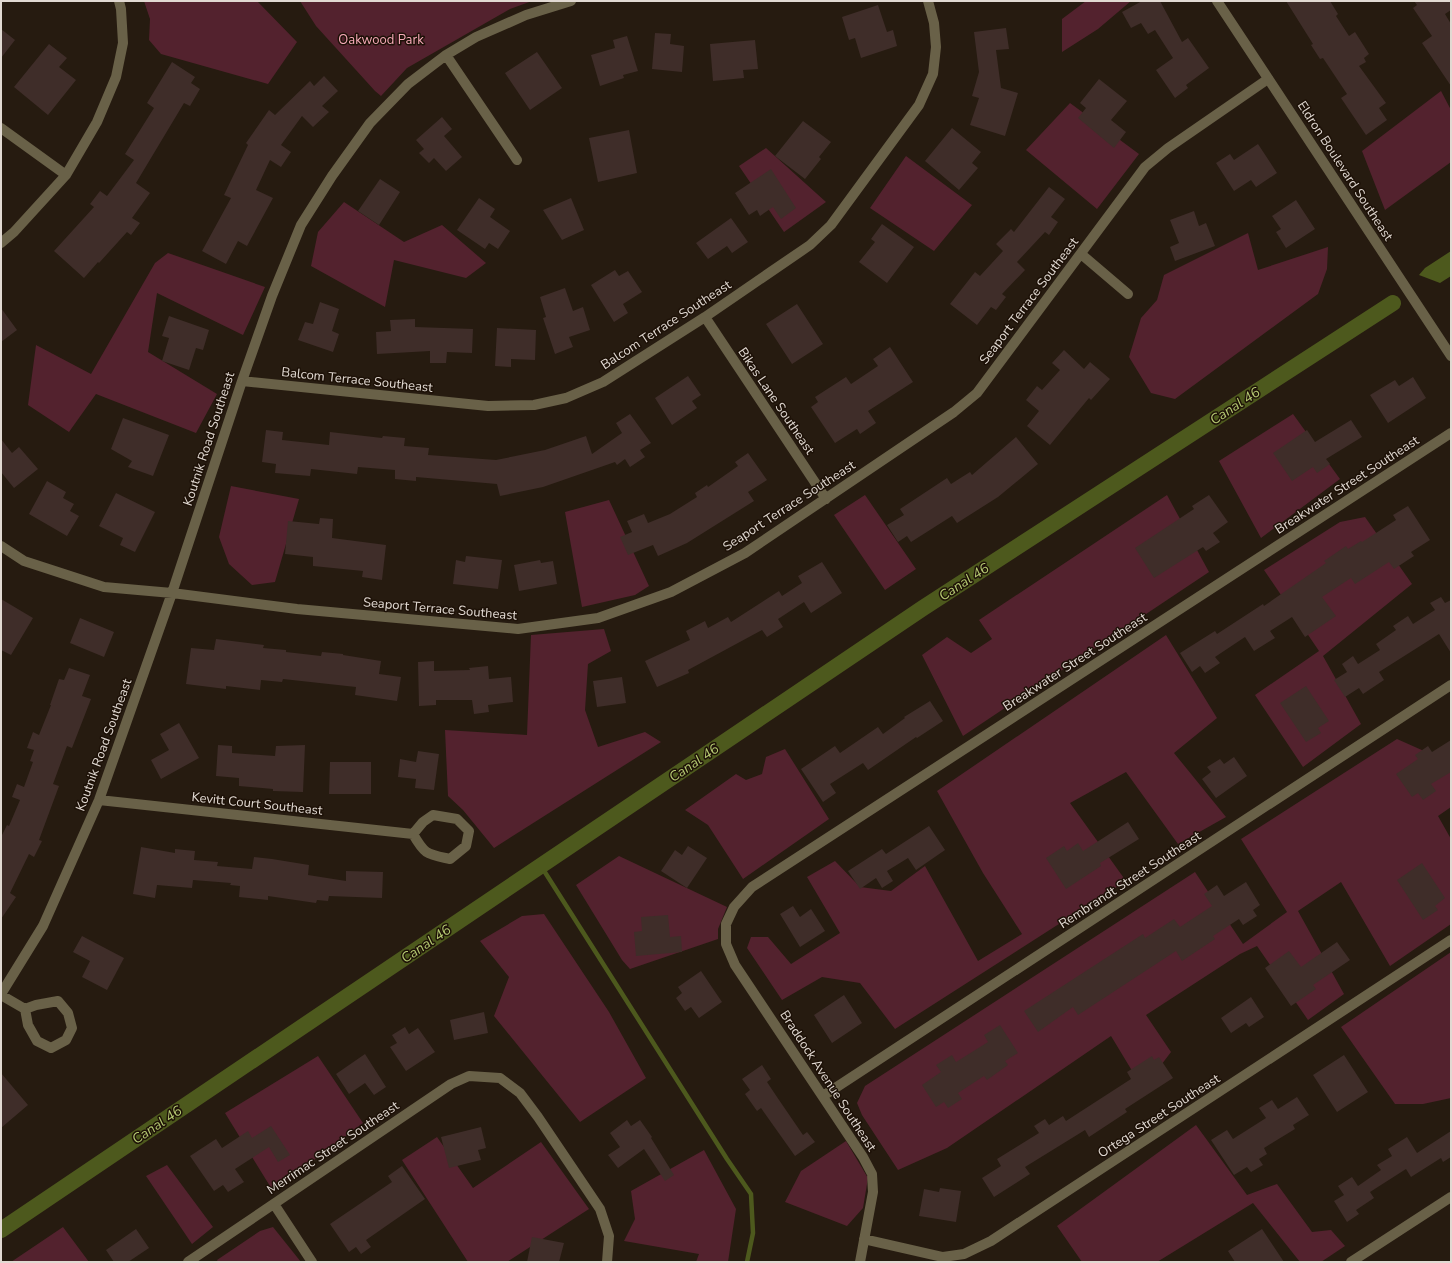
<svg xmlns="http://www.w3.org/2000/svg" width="1452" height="1263" viewBox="0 0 1452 1263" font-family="'Nunito Sans',sans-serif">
	<rect width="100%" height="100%" fill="#261b10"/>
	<path fill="#53222e" d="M 144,1 L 257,1 L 297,42 L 268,84 L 161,54 L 149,40 L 150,19 Z
		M 300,1 L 532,1 L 510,9 L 407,68 L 381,96 L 375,91 L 316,26 Z
		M 1086,1 L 1131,1 L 1098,29 L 1062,52 L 1062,19 Z
		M 1441,91 L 1451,110 L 1451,162 L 1385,210 L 1362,151 Z
		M 1070,103 L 1139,154 L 1097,209 L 1026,150 Z
		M 766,148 L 826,202 L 784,232 L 739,166 Z
		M 906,156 L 972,205 L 934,251 L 870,208 Z
		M 344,202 L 404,242 L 442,225 L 486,263 L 466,278 L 394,260 L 385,307 L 311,266 L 318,232 Z
		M 1248,233 L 1258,270 L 1328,247 L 1327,269 L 1318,294 L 1175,399 L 1151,393 L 1129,357 L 1141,318 L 1157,300 L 1164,275 Z
		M 168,253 L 265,287 L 243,335 L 157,293 L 148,352 L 217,394 L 196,433 L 96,394 L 69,432 L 28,405 L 36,345 L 91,374 L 155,263 Z
		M 1293,414 L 1340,479 L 1261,538 L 1219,461 Z
		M 231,486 L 299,499 L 275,582 L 252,585 L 229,564 L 219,537 Z
		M 865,495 L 916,569 L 885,590 L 834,515 Z
		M 1167,495 L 1209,572 L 963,736 L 922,655 L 947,637 L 971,653 L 992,639 L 979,620 Z
		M 609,500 L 649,586 L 635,595 L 582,607 L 565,512 Z
		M 1365,517 L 1412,584 L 1323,656 L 1361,724 L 1303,767 L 1255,695 L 1319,651 L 1264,570 L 1340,522 Z
		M 604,629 L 611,651 L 588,664 L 585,710 L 598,747 L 645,732 L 661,742 L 494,848 L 463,810 L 448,796 L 445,730 L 527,735 L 531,635 Z
		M 1166,635 L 1217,718 L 1174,753 L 1226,817 L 1178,844 L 1126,772 L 1070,803 L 1126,881 L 895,1029 L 860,983 L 822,977 L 782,1000 L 747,948 L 751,937 L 768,937 L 791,964 L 840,933 L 807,877 L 835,861 L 860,887 L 891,891 L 925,866 L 978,961 L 1022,934 L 983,873 L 937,791 Z
		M 1397,739 L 1451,763 L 1451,807 L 1438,816 L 1451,839 L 1451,924 L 1390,966 L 1341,882 L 1298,911 L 1344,994 L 1308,1020 L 1257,946 L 1240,954 L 1146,1015 L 1171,1052 L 1152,1077 L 1134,1074 L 1111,1036 L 947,1148 L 898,1170 L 862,1115 L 857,1103 L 865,1086 L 1195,872 L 1243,944 L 1287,912 L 1241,839 Z
		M 785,749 L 829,819 L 743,879 L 708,825 L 685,810 L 736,774 L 746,780 L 762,774 L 766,757 Z
		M 619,856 L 727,907 L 718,929 L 718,939 L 630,969 L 622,960 L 576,885 Z
		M 544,914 L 609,1012 L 646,1078 L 580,1122 L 494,1016 L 509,977 L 480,941 L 522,916 Z
		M 1451,952 L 1451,1098 L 1423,1104 L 1395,1104 L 1341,1027 Z
		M 318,1056 L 363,1123 L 273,1191 L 225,1113 Z
		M 1196,1125 L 1247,1195 L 1277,1184 L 1312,1232 L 1331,1230 L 1345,1246 L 1321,1262 L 1300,1262 L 1253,1203 L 1157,1262 L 1082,1262 L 1057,1226 Z
		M 437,1137 L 473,1188 L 541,1142 L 589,1209 L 507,1262 L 468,1262 L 402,1160 Z
		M 846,1141 L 868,1178 L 863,1208 L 847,1226 L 785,1202 L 801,1171 Z
		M 704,1150 L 736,1209 L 728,1262 L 696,1262 L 699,1254 L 624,1241 L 635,1219 L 631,1191 Z
		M 167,1165 L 213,1227 L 192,1244 L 146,1176 Z
		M 63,1227 L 89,1262 L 11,1262 Z
		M 273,1227 L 301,1262 L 218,1262 L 217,1260 L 260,1231 Z"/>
	<path fill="#4d591d" d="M 1451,251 L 1451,276 L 1440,283 L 1419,275 L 1425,268 Z"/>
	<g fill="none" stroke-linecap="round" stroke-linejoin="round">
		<path stroke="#4d591d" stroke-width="4.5" d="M 541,866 L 727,1159 L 751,1194 L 753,1233 L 747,1262"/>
		<path stroke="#4d591d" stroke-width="16" d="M 1,1230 L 923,608 L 1393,303"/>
	</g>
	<path fill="#3f2d29" d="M 1142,1 L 1160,1 L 1182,42 L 1188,38 L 1209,68 L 1186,85 L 1188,88 L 1175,98 L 1156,70 L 1173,58 L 1155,30 L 1148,34 L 1141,23 L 1131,28 L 1122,12 Z
		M 1286,1 L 1330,1 L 1338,14 L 1336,16 L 1349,36 L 1355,32 L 1369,54 L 1364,58 L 1366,62 L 1359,66 L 1386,103 L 1379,108 L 1387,120 L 1366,135 L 1341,98 L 1347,94 L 1323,58 L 1320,59 L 1311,45 L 1313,44 Z
		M 1414,1 L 1451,1 L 1451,10 L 1445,14 L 1451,24 L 1451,86 L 1422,43 L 1432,36 L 1413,8 L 1417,5 Z
		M 878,5 L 887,32 L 893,30 L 897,46 L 861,58 L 855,38 L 849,40 L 842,17 Z
		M 1006,28 L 1009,49 L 996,50 L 1001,88 L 1018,93 L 1005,136 L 970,125 L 979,98 L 972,96 L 979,72 L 974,32 Z
		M 1,29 L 15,40 L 1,58 Z
		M 655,33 L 671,34 L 670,44 L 684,46 L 682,72 L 652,69 Z
		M 627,36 L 638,71 L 623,75 L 624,78 L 600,86 L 591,55 L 615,48 L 613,40 Z
		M 755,40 L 758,69 L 743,70 L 744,78 L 713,81 L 710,44 Z
		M 49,44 L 67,58 L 59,67 L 76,80 L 48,115 L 14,87 Z
		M 537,52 L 562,88 L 530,110 L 505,73 Z
		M 172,62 L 195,77 L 191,83 L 200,89 L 190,106 L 184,103 L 136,183 L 150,193 L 132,218 L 140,223 L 131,235 L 127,232 L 99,263 L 98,262 L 84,278 L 54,251 L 94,207 L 90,204 L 100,191 L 107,196 L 134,160 L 125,154 L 154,108 L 147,103 Z
		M 324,76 L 338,91 L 322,106 L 329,112 L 313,127 L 302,116 L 281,145 L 291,152 L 281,167 L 270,160 L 256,190 L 273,198 L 247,246 L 238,241 L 226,264 L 202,251 L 231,198 L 224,195 L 248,145 L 246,143 L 269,110 L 275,115 L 310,81 L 314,86 Z
		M 1099,79 L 1127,101 L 1111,120 L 1126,132 L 1114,148 L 1078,118 L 1086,108 L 1080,103 Z
		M 442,117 L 452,129 L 444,136 L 462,157 L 446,171 L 434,158 L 429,163 L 419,153 L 424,149 L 416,140 Z
		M 803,121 L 831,142 L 819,157 L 821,159 L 805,179 L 775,156 Z
		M 952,128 L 981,152 L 972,163 L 978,168 L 959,190 L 925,161 Z
		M 629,130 L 637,173 L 598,182 L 589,138 Z
		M 1258,144 L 1277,173 L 1256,187 L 1251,180 L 1234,191 L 1216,163 L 1230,154 L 1234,160 Z
		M 771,169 L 796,208 L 781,219 L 773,207 L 760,216 L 757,210 L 749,215 L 735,193 Z
		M 380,179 L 400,192 L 379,225 L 358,211 Z
		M 1049,187 L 1065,199 L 1051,217 L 1058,222 L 1049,235 L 1045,232 L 1017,262 L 1025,270 L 1002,294 L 1006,297 L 996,310 L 991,307 L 977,325 L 950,304 L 975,272 L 980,276 L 1003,251 L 996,244 L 1011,229 L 1014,232 Z
		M 479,198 L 495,209 L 490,217 L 510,231 L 498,249 L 489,243 L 485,249 L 457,230 Z
		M 571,198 L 584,230 L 562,240 L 543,210 Z
		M 1296,200 L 1315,229 L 1286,248 L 1276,232 L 1281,229 L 1272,216 Z
		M 1194,211 L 1199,226 L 1206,223 L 1215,246 L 1175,261 L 1170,247 L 1179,243 L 1170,220 Z
		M 731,218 L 748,242 L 732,253 L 727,246 L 708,259 L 696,243 Z
		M 882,224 L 914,247 L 887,283 L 859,262 L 875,242 L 871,239 Z
		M 615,270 L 619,276 L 628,271 L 642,292 L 623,304 L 628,313 L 614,322 L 591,285 Z
		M 565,288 L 573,311 L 583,307 L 590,330 L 569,337 L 573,347 L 555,354 L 543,318 L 546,317 L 540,297 Z
		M 320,302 L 339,309 L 332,331 L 339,334 L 333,352 L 298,340 L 305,322 L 313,324 Z
		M 797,304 L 823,344 L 792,364 L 766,324 Z
		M 1,308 L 17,330 L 1,342 Z
		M 169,316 L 209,330 L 203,350 L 196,348 L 189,370 L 162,361 L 169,338 L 162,336 Z
		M 415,319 L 415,327 L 473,329 L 472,353 L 447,352 L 446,363 L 430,363 L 430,351 L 377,354 L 376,332 L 391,331 L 390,320 Z
		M 497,328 L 536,330 L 535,360 L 511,359 L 511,367 L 495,366 Z
		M 890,347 L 913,382 L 868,411 L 876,423 L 860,434 L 857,429 L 835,443 L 811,407 L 818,402 L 815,397 L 846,377 L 851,384 L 878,366 L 873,359 Z
		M 1064,350 L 1084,369 L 1090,362 L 1110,379 L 1091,400 L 1089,398 L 1050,445 L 1027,426 L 1039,411 L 1026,400 L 1037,386 L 1042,390 L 1060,370 L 1052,363 Z
		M 688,376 L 701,395 L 692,401 L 697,408 L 672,425 L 655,398 Z
		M 1413,377 L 1426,398 L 1388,423 L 1370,395 L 1395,380 L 1399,386 Z
		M 630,414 L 651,443 L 640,450 L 645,457 L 630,467 L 625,459 L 617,465 L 615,462 L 543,487 L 500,496 L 497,484 L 416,477 L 416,481 L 395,479 L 395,470 L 358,467 L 357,474 L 311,469 L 310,476 L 275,473 L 276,464 L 262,462 L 266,430 L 283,432 L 282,440 L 329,445 L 330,432 L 382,438 L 383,436 L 405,438 L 404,446 L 429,448 L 428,455 L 496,460 L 545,450 L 586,436 L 592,454 L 622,433 L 616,423 Z
		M 123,418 L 169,435 L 153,476 L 128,467 L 132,461 L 111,449 Z
		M 1351,420 L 1362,437 L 1326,459 L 1330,464 L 1317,473 L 1313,467 L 1292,481 L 1273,453 L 1307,430 L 1315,442 Z
		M 1016,437 L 1038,464 L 998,497 L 957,523 L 952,516 L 911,542 L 907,536 L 898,542 L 887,525 L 904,515 L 900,509 L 947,478 L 951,484 L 970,472 L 972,475 Z
		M 1,439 L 12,453 L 19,447 L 38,469 L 14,488 L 1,472 Z
		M 748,453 L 767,480 L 748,492 L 754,501 L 687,543 L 658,556 L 653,545 L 628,555 L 620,537 L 632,532 L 627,521 L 644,514 L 648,523 L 670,514 L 697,497 L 695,493 L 707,485 L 708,487 L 738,466 L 735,462 Z
		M 47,481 L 66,492 L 63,498 L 74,504 L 70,511 L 79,516 L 67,536 L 29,514 Z
		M 116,493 L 155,512 L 135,552 L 120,545 L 123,538 L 99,526 Z
		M 1209,495 L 1228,522 L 1213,533 L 1220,542 L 1206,551 L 1203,547 L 1154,578 L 1135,548 L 1194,509 L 1192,506 Z
		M 1408,506 L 1430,540 L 1411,552 L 1414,556 L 1394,569 L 1389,562 L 1355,584 L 1351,578 L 1322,597 L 1336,616 L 1305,637 L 1292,617 L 1270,631 L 1275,638 L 1254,651 L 1245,637 L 1215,657 L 1220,663 L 1205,673 L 1200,666 L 1192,672 L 1180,653 L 1215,631 L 1217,634 L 1263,604 L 1264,606 L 1326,563 L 1324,561 L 1346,546 L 1348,549 L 1361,541 L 1362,542 L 1396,520 L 1393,515 Z
		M 320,518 L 333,519 L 332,538 L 386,545 L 382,580 L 362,577 L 363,571 L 313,566 L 313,557 L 285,554 L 288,521 L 319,524 Z
		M 466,556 L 502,560 L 498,589 L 453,584 L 456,560 L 465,562 Z
		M 540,560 L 541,563 L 553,561 L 557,584 L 519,591 L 514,565 Z
		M 822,562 L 842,593 L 811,613 L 804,602 L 778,619 L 783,627 L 767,637 L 762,630 L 688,670 L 689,673 L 657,687 L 645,661 L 690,640 L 686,631 L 705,621 L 708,628 L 728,617 L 731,622 L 779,591 L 782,596 L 802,583 L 798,576 Z
		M 1441,597 L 1445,603 L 1451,600 L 1451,653 L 1439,634 L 1379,672 L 1384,680 L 1363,694 L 1359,688 L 1345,697 L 1334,680 L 1347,672 L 1342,664 L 1353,656 L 1358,664 L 1380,650 L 1376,644 L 1396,630 L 1393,626 L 1408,616 L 1413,624 L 1435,610 L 1430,603 Z
		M 1,599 L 33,618 L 11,655 L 1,650 Z
		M 80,618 L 114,632 L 104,657 L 70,643 Z
		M 216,639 L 264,645 L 263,648 L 286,650 L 286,652 L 321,656 L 322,652 L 343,654 L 343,655 L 381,661 L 379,674 L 401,677 L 397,701 L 355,695 L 356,687 L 283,679 L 282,682 L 261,680 L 260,690 L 226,686 L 226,689 L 186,684 L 191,648 L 214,650 Z
		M 434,661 L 434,671 L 470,670 L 469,668 L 488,666 L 489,679 L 511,677 L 513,702 L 488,705 L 489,712 L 474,714 L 472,700 L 436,700 L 436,705 L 419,706 L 418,662 Z
		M 69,668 L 90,675 L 82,696 L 91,699 L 72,748 L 67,746 L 53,784 L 59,786 L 39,840 L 42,841 L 34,857 L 29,854 L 10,893 L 16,897 L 1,919 L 1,837 L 7,825 L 9,826 L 20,800 L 12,797 L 17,784 L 24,787 L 33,762 L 30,761 L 34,750 L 27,748 L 33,732 L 39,735 L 51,705 L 50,705 L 59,679 L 64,680 Z
		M 622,677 L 626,703 L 597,707 L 593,681 Z
		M 1306,686 L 1329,721 L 1318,728 L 1321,733 L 1306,742 L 1280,703 Z
		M 930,701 L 943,721 L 917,738 L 916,737 L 868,770 L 863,763 L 830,784 L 836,793 L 823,802 L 801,769 L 835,746 L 840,753 L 878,727 L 883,734 L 905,718 L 904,717 Z
		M 179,723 L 199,758 L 161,779 L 151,760 L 169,750 L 160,734 Z
		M 1451,740 L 1451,772 L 1431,784 L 1436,791 L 1423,800 L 1418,793 L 1412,797 L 1396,774 L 1418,759 L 1415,755 L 1428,746 L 1432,752 Z
		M 218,745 L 232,746 L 232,753 L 275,756 L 276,746 L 305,745 L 303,792 L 273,791 L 273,789 L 239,786 L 239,778 L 216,776 Z
		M 418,751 L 439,754 L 434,790 L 415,788 L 416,779 L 398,777 L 400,759 L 416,762 Z
		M 1234,757 L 1247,776 L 1216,798 L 1202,779 L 1211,772 L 1207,767 L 1220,759 L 1224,764 Z
		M 330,762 L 371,762 L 371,794 L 329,794 Z
		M 1128,822 L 1139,839 L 1100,863 L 1101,866 L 1066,889 L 1046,858 L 1064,846 L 1067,851 L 1078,843 L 1083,851 Z
		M 929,826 L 945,850 L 916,870 L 908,858 L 887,871 L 893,881 L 882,888 L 876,878 L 860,889 L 848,871 L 882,849 L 886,854 Z
		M 688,846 L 707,858 L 687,888 L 661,871 L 675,850 L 682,855 Z
		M 141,847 L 175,853 L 175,849 L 195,851 L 194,860 L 218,862 L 217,866 L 252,869 L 254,857 L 272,859 L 309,865 L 308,875 L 346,881 L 346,871 L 383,872 L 382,898 L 329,896 L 328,901 L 317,900 L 316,903 L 268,896 L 268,900 L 239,897 L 240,886 L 230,885 L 231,883 L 193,880 L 192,888 L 157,885 L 155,898 L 133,894 Z
		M 1422,863 L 1445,898 L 1435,906 L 1438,910 L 1423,920 L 1397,880 Z
		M 1246,882 L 1260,905 L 1253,910 L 1257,916 L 1243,925 L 1239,919 L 1213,936 L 1215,939 L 1182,961 L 1176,951 L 1078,1015 L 1073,1007 L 1038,1032 L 1024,1011 L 1143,934 L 1145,938 L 1174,919 L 1180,927 L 1212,906 L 1204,894 L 1217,885 L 1224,896 Z
		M 793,906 L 800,917 L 811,909 L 825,931 L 800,947 L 780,914 Z
		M 668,915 L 670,937 L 681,936 L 682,952 L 636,956 L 634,932 L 642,931 L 641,917 Z
		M 82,936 L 124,958 L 107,990 L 82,977 L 90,961 L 73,952 Z
		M 1337,942 L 1350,960 L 1313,985 L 1316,989 L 1291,1006 L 1265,968 L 1289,951 L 1301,967 Z
		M 701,971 L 722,1002 L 699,1018 L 691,1007 L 685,1011 L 676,998 L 682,993 L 678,987 Z
		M 844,995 L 862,1023 L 832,1043 L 814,1015 Z
		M 1251,997 L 1264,1017 L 1249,1027 L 1246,1023 L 1231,1033 L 1221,1018 Z
		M 484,1012 L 488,1033 L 454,1040 L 450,1020 Z
		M 1000,1025 L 1018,1053 L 1005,1061 L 1008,1065 L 987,1080 L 984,1076 L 958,1093 L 962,1099 L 948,1108 L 944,1102 L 936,1107 L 922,1085 L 941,1072 L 936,1065 L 952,1055 L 956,1062 L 988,1042 L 984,1035 Z
		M 405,1027 L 409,1034 L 418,1028 L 435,1052 L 406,1071 L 390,1047 L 397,1043 L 392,1035 Z
		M 365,1054 L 386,1087 L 374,1095 L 365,1083 L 349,1094 L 336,1074 Z
		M 1344,1055 L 1368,1092 L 1337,1112 L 1313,1075 Z
		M 1152,1056 L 1154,1060 L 1159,1057 L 1173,1078 L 1125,1109 L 1127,1112 L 1089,1137 L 1085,1130 L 1025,1167 L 1030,1174 L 994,1197 L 982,1178 L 1001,1166 L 997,1159 L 1039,1133 L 1034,1126 L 1045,1119 L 1049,1125 L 1063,1116 L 1066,1121 L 1131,1079 L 1127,1072 Z
		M 762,1065 L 771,1079 L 767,1082 L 777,1097 L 803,1135 L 807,1132 L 815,1142 L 795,1156 L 761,1108 L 757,1111 L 745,1094 L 750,1090 L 742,1079 Z
		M 1,1073 L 28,1105 L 1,1128 Z
		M 1297,1097 L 1309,1115 L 1293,1125 L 1295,1129 L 1264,1148 L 1267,1154 L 1259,1159 L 1263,1165 L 1251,1172 L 1247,1167 L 1234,1175 L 1211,1140 L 1227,1130 L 1233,1139 L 1266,1118 L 1259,1108 L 1272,1100 L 1278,1109 Z
		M 627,1120 L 631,1126 L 640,1120 L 652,1137 L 651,1138 L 674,1175 L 665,1181 L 644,1149 L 618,1168 L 608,1155 L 620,1147 L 610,1133 Z
		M 271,1126 L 290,1155 L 278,1162 L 269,1147 L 235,1169 L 244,1182 L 228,1192 L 223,1185 L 214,1191 L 190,1156 L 216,1139 L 222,1148 L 248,1131 L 252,1138 Z
		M 481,1127 L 486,1148 L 478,1150 L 481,1160 L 449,1168 L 441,1137 Z
		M 1451,1131 L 1451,1157 L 1443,1162 L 1441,1158 L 1411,1177 L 1406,1169 L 1370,1192 L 1374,1198 L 1356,1210 L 1359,1214 L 1347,1222 L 1334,1201 L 1344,1195 L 1338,1186 L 1352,1177 L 1358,1186 L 1381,1170 L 1377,1165 L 1392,1156 L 1388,1149 L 1407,1137 L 1417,1153 Z
		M 402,1166 L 425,1199 L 366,1240 L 371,1247 L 361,1254 L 356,1247 L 349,1252 L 330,1224 L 392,1182 L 388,1176 Z
		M 940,1188 L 961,1191 L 956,1222 L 919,1216 L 924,1189 L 939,1192 Z
		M 136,1229 L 149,1248 L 128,1262 L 114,1262 L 106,1250 Z
		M 1262,1229 L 1284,1262 L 1235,1262 L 1228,1251 Z
		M 532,1237 L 564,1243 L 559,1262 L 527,1262 Z"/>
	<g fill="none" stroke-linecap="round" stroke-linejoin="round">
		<path stroke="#696148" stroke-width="10" d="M 446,55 L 517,160
			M 1,128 L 66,175
			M 1,243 L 14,232 L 66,175 L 97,122 L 116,77 L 123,43 L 121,9 L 119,1
			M 1081,254 L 1128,294
			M 705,317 L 826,499
			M 242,381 L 488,406 L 534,405 L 566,398 L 603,382 L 705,317 L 810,245 L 831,225 L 919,105 L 933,74 L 936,47 L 934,23 L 928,1
			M 1,546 L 24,561 L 104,587 L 172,593 L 297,609 L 518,629 L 598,618 L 671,592 L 745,553 L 954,412 L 977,393 L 1145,167 L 1168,148 L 1268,79
			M 99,800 L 413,834 C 425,855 427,854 450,859 L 466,846 L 469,831 L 457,819 L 433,815 L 423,822 L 413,834
			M 1,994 L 43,926 L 99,800 L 172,593 L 242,381 L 272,296 L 301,225 L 332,176 L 370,123 L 408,84 L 446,55 L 476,37 L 526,15 L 571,1
			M 1,995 L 25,1009 L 28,1025 L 37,1041 L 51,1048 L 66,1040 L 72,1028 L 68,1013 L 58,1001 L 36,1005 L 25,1009
			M 823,1096 L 1451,685
			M 274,1204 L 312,1262
			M 864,1239 L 943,1257 L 964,1254 L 991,1241 L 1451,940
			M 188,1262 L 451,1084 L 469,1076 L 500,1078 L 520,1093 L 538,1117 L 600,1209 L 609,1236 L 607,1262
			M 860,1262 L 873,1192 L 872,1174 L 863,1157 L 735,965 L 726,944 L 726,924 L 734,907 L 752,887 L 1451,433
			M 1351,1262 L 1451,1197"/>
		<path stroke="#696148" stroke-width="10" d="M 1217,1 L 1451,356"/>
	</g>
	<g text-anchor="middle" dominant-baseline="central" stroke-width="3" stroke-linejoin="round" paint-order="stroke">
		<g font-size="13" fill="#f6aab8" stroke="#1d1107">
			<text x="381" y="40">Oakwood Park</text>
		</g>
		<g font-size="13" fill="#e1d9d2" stroke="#1d1107">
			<text transform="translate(1345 171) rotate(57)">Eldron Boulevard Southeast</text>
			<text transform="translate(1029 301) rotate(-53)">Seaport Terrace Southeast</text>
			<text transform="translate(666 325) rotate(-33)">Balcom Terrace Southeast</text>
			<text transform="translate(357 380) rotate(6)">Balcom Terrace Southeast</text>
			<text transform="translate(776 401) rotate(56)">Bikas Lane Southeast</text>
			<text transform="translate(209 439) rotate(-72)">Koutnik Road Southeast</text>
			<text transform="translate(1347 485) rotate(-33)">Breakwater Street Southeast</text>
			<text transform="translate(789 506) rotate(-33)">Seaport Terrace Southeast</text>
			<text transform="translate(440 609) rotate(5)">Seaport Terrace Southeast</text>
			<text transform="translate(1075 662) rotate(-33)">Breakwater Street Southeast</text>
			<text transform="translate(104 745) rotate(-70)">Koutnik Road Southeast</text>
			<text transform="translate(257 804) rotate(6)">Kevitt Court Southeast</text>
			<text transform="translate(1130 880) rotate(-33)">Rembrandt Street Southeast</text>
			<text transform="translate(828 1081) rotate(57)">Braddock Avenue Southeast</text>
			<text transform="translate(1159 1116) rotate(-33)">Ortega Street Southeast</text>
			<text transform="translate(333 1148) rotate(-34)">Merrimac Street Southeast</text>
		</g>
		<g font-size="14" font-style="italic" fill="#b5c972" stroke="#1d1107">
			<text transform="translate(1235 406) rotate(-33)">Canal 46</text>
			<text transform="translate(964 582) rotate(-33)">Canal 46</text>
			<text transform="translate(694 763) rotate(-34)">Canal 46</text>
			<text transform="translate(426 944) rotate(-34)">Canal 46</text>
			<text transform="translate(157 1125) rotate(-34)">Canal 46</text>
		</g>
	</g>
	<rect width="1452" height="1263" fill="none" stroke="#e1d9d2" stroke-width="4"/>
</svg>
